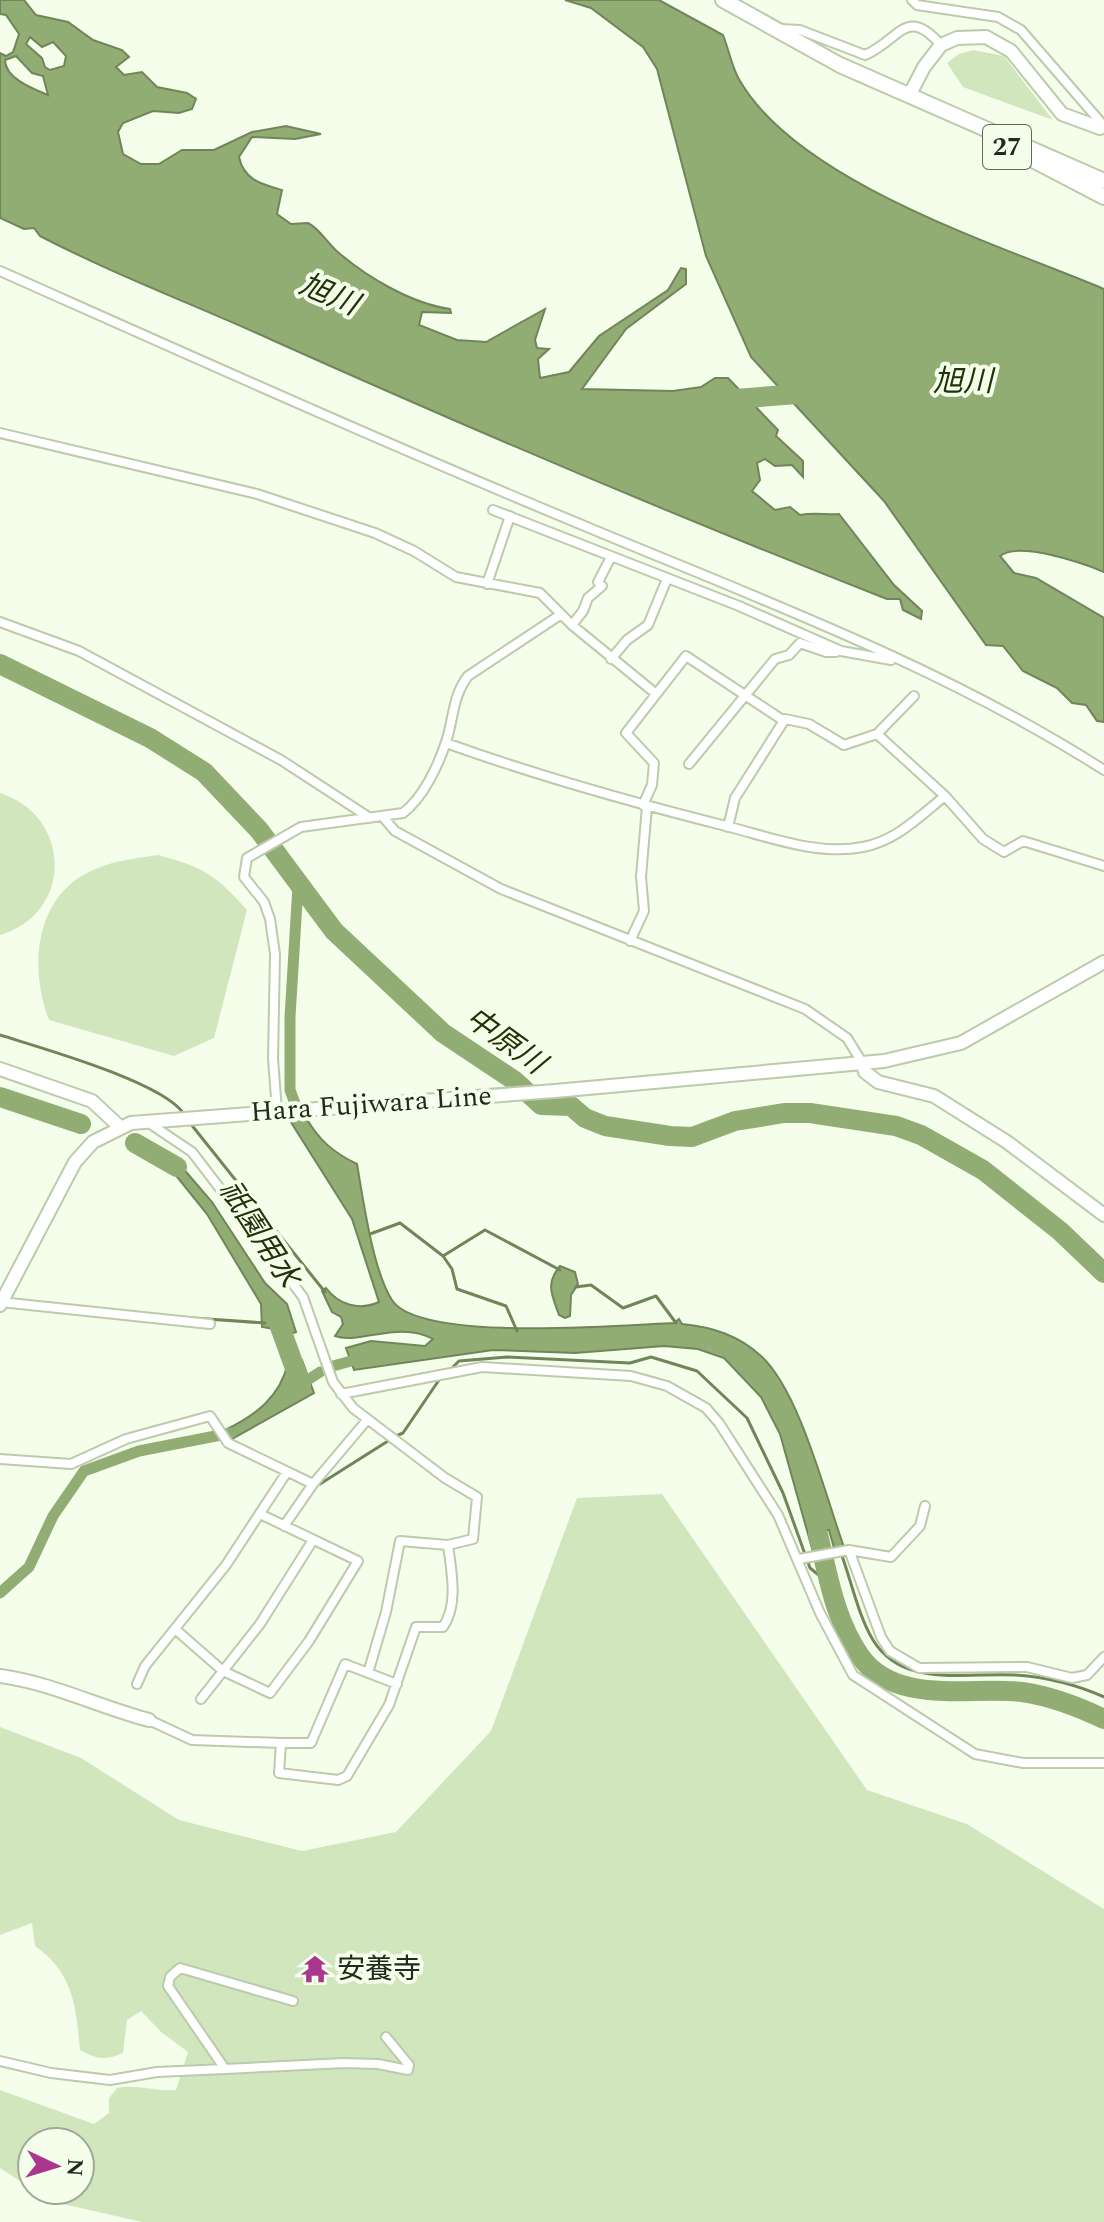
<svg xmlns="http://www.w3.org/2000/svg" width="1104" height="2222" viewBox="0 0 1104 2222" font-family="Spectral,'Noto Sans JP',serif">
	<rect width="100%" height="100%" fill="#f4feea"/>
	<path fill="#d2e6be" d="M 973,50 L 1004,56 L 1053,120 L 963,87 L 947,63 L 959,54 Z
		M 0,793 C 72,816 74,913 0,935 Z
		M 158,855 C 203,867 215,874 247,910 L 214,1038 L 174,1056 L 49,1020 C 28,966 35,891 98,868 C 117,860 138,858 158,855 Z
		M 662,1494 L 867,1790 L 967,1824 L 1104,1909 L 1104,2222 L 142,2222 L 63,2204 L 34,2190 L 80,2190 L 80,2142 L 32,2142 L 32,2189 L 0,2168 L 0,2090 L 94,2124 L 109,2113 L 109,2098 L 117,2088 C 137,2084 155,2092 176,2090 L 188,2052 L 161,2032 L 141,2011 L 127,2020 L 123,2053 C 105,2061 96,2059 80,2050 C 76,2005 73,1973 35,1946 L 32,1923 L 0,1935 L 0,1727 L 81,1758 L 179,1820 L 302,1851 L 396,1832 L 491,1731 L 577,1498 Z"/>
	<path fill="#91ad73" stroke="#708559" stroke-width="2" fill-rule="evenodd" d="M 0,0 L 24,0 L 36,15 L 68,22 L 93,40 L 122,50 L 129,57 L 116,67 L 124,75 L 142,72 L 157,87 L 187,93 L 196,99 L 192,109 L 179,113 L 153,111 L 123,123 L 118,132 L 123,154 L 141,164 L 159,164 L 182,150 L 214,150 L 252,132 L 286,126 L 321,134 L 295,139 L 252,137 L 239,157 C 244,180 261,184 282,190 L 277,214 L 291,224 L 308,223 C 321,230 328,244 339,253 C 368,278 413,304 450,309 L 451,313 L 422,312 L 419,325 L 457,340 L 486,342 L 545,309 L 535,340 L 537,348 L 549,349 L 538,359 L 540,378 L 569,372 L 599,336 L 668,290 L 681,268 L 686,269 L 686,284 L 626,329 L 582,389 L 673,391 L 701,387 L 715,378 L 728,378 L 778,430 L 776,436 L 803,461 L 803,477 L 792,465 L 775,466 L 765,459 L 757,463 L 760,480 L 752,491 L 775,510 L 790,507 L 800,515 C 815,512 825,515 839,514 L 894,585 L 922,611 L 921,619 L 903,610 L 900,599 L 887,599 C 680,518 475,431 272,340 C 195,305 115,275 40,236 L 34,228 L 24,229 L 0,218 L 0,53 L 6,56 L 13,52 L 19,34 L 6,15 L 0,14 ZM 30,37 L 42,47 L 53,42 L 66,56 L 64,66 L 50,70 L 45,67 L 42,58 L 26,44 ZM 16,56 L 32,73 L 43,76 L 48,95 C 36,90 5,79 5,60 Z
		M 565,0 L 659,0 L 723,35 C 729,50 732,68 740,81 C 800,183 997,244 1104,289 L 1104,572 C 1083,563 1019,541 1000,556 L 1014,573 L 1036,578 L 1104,618 L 1104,722 L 1097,721 L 1086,705 L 1072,703 L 1057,688 L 1023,671 L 1003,646 L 986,645 L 884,501 L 751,357 L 706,256 L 657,69 L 643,47 L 591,8 Z
		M 287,1116 L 305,1116 C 318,1139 332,1152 357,1164 C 363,1199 373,1271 392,1300 C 419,1343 624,1325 674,1323 L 679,1319 L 682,1324 C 712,1327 738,1335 761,1356 C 800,1392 825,1495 844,1547 L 834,1548 L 829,1530 L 825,1530 L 828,1550 L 813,1552 L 780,1434 L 761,1397 L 724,1358 L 698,1349 L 664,1346 L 575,1353 L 493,1350 L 354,1370 L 346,1348 L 371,1341 L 425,1346 L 433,1339 C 399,1320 359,1345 335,1336 L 343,1324 L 341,1317 L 332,1312 L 322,1291 L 326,1288 C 339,1305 359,1311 379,1302 L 352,1219 Z
		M 159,1150 L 176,1160 L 212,1202 L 265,1283 L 287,1304 L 296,1332 L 283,1336 L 274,1329 L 262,1327 L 261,1304 L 207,1214 L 170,1168 L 152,1161 Z
		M 560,1266 L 575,1272 L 578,1284 L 571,1295 L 570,1316 L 565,1318 L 559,1315 C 552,1295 545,1284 560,1266 Z
		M 302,1360 L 314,1393 L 232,1439 L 225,1430 C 255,1416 280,1397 288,1363 Z"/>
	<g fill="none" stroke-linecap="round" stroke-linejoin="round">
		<path stroke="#708559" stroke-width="3" d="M 0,1035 C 41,1048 163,1082 184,1114
			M 190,1123 L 325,1292
			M 370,1234 L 400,1223 L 443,1256 L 485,1230 L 560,1270
			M 443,1256 L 452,1269 L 457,1289 L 506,1306 L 517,1331
			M 576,1287 L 591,1285 L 623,1308 L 656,1296 L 676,1323
			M 193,1318 L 265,1323
			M 453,1367 L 459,1361 L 507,1357 L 630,1363 L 651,1357 L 697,1371 L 747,1418 L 783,1493 L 810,1568 L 831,1585
			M 396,1436 L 403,1433 L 439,1380
			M 320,1484 L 388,1441
			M 841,1553 C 851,1580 858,1615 873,1640 C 903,1689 965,1672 1015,1675 C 1044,1677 1077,1685 1104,1697"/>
		<path stroke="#91ad73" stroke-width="11" d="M 298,886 L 290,1017 L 290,1090 L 300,1117
			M 333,1366 L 362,1358
			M 300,1385 L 320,1372
			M 0,1593 L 29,1567 L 53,1516 L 84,1471 L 139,1451 L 231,1433"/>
		<path stroke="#91ad73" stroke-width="20" d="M 722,400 L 810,393
			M 0,664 L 150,738 L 204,772 L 259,830 L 334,931 L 443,1033 L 515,1081 L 541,1105 L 571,1106 L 585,1118 L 605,1126 L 670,1136 L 692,1137 L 735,1121 L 784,1113 L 810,1113 L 896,1126 L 921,1135 L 983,1170 L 1060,1231 L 1104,1273
			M 0,1097 L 81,1124
			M 135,1143 L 177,1167
			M 275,1313 L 301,1385
			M 818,1534 C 828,1576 835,1620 860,1656 C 895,1706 971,1686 1022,1692 C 1050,1696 1079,1707 1104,1719"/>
		<defs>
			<path id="street" d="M 912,0 L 917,5 L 998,17 L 1021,30 L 1104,126
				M 780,29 L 800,30 L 865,55 C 900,40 906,5 941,45
				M 0,271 C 191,356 382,442 575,522 C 754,597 940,665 1104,770
				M 0,433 L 257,494 L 375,533 L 414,551 L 456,577 L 540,593 L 572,625 L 655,693
				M 493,510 L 739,606 L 841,651 L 891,660
				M 487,584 L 510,516
				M 0,622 L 79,651 L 281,760 L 370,818
				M 572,625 L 583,611 L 588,598 L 602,586 L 598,582 L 611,557
				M 611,659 L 627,640 L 648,625 L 667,579
				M 877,734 L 945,796 L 983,839 L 1004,852 L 1023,841 L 1104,866
				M 446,743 C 538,776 631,802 726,826 C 769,837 818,856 863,847 C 896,841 920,816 945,796
				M 689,764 L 775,659 L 789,655 L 800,643 L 826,652 L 836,652
				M 643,805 L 652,785 L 654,763 L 626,733 L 686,656 L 784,721
				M 383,817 L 395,831 L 501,889 L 805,1009 L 847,1038 L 863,1064
				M 728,827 L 735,798 L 785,719 L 809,724 L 844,745 L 877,734 L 914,696
				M 630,941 L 644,911 L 641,877 L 647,806
				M 277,1111 L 273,1059 L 275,954 L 270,919 L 264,902 L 244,877 L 247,858 L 301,827 L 403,813 C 423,798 438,766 446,742 C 454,718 452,697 468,676 L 560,615
				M 146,1121 L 192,1152 L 303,1297 L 333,1382 L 353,1408 L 445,1478 L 477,1497 L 473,1539 L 448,1545 C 451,1570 459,1604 443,1627 L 416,1627 L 389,1705 L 347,1776 L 338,1780 L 279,1773 L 281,1743 L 192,1740 L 149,1720
				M 0,1302 L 210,1324
				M 341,1394 L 482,1367 L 631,1376 L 667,1386 L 706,1408 L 719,1423 L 778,1515 L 820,1613 L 853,1675 L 975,1754 L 1023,1763 L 1104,1763
				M 0,1459 L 71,1464 L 126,1439 L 210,1416 L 228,1443 L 313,1484 L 367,1420
				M 284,1526 L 313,1484
				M 849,1550 L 881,1637 L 890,1651 L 919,1668 L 1027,1667 L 1072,1678 L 1087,1675 L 1104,1657
				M 799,1559 L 849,1550 L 891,1557 L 920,1526 L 925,1506
				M 175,1629 L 223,1671 L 270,1693 L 309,1641 L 358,1561 L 260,1514
				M 368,1673 L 386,1612 L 400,1541 L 448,1545
				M 137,1684 L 145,1666 L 226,1565 L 287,1472
				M 201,1699 L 260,1624 L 313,1540
				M 281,1743 L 311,1743 L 345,1664 L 397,1684
				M 0,2061 L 51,2073 L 110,2080 L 157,2072 L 225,2069 L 168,1986 L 170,1977 L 180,1968 L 293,2001
				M 225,2069 L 344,2063 L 378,2064 L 408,2070 L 409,2065 L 386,2037"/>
			<path id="secondary" d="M 909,96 L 924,67 L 941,45 L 957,38 L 986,37 L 1011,51 L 1062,114 L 1100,128
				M 863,1064 L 865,1072 L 878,1082 L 934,1096 L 1007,1142 L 1104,1215
				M 0,1069 L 92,1101 L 120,1127
				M 0,1305 L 75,1162 L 93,1142 L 131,1123 L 555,1091 L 884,1061 L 961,1043 L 1104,962
				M 0,1676 C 52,1683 99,1707 149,1720"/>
			<path id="primary" d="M 723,0 L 840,65 L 1104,181
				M 1012,149 L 1104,197"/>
		</defs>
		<use href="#street" stroke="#bbcbab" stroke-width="12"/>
		<use href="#secondary" stroke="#bbcbab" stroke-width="16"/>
		<use href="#primary" stroke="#bbcbab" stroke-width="18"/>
		<use href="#street" stroke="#fff" stroke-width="8"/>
		<use href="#secondary" stroke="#fff" stroke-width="12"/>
		<use href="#primary" stroke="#fff" stroke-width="14"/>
	</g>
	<defs>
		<symbol id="temple-bare" viewBox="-9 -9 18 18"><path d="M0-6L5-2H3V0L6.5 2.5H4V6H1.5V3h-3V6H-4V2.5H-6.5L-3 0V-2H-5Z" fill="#ab368e" stroke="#f4feea" stroke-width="2.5" paint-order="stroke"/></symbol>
	</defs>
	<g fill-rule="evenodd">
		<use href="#temple-bare" x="295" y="1949" width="40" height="40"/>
	</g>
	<g text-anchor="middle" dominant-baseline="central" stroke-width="8" stroke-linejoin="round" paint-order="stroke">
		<rect fill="#f4feea" stroke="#62695a" stroke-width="2" x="983" y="125" width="48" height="44" rx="6"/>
		<g font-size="26" font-weight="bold" fill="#23291d">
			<text x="1007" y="147">27</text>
		</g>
		<g font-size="28" fill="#23291d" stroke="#f4feea">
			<text transform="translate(371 1104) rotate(-4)">Hara Fujiwara Line</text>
		</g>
		<g font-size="28" fill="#23291d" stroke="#f4feea" text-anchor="start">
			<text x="337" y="1969">安養寺</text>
		</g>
		<g font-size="30" font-style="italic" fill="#213307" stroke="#f4feea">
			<text transform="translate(329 295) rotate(23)">旭川</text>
			<text x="963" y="382">旭川</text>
			<text transform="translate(505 1041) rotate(36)">中原川</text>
			<text transform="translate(259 1234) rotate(57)">祇園用水</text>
		</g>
	</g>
	<g transform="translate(56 2166) rotate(94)"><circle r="38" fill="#f4feea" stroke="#a0a998" stroke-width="2"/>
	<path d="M0-6L14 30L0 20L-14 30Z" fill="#ab368e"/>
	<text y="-12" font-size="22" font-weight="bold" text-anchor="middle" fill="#23291d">N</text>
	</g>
</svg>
